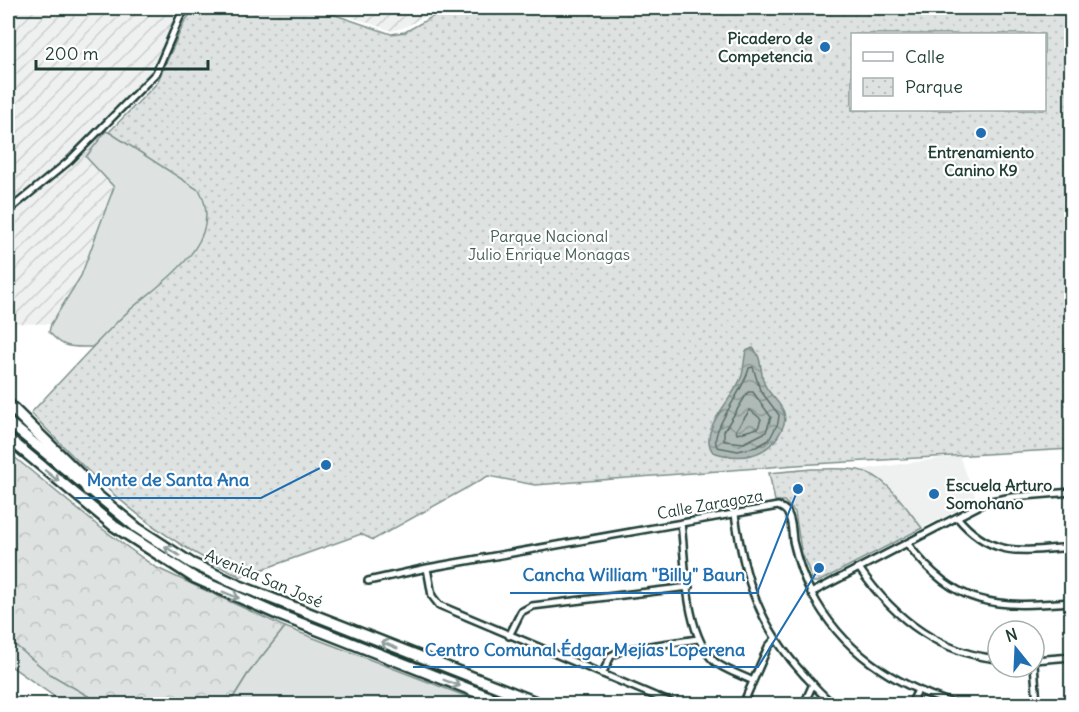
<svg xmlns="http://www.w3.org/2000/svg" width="1079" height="712" viewBox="0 0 1079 712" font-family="Delius,sans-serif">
	<defs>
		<pattern id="industrial-furrows" width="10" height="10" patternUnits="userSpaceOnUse" patternTransform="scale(1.5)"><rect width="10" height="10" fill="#eef1f0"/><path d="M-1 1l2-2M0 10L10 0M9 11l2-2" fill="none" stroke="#ccd0ce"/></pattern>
		<pattern id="forest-crowns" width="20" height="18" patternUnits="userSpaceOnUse" patternTransform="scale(1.5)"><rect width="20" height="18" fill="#dee3e2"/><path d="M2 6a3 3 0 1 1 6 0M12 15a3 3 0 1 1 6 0" fill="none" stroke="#bec4c2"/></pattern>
		<pattern id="park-dots" width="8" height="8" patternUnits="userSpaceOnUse" patternTransform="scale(1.5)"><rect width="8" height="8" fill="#dee3e2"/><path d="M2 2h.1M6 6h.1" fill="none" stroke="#bec4c2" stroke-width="1.8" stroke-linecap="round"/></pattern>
		<pattern id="water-waves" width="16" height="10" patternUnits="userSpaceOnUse" patternTransform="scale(1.5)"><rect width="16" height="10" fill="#afbab7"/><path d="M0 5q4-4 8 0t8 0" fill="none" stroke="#8e9896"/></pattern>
	</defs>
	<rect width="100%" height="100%" fill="#fff"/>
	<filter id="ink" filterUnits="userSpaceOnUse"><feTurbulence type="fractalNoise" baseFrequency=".0167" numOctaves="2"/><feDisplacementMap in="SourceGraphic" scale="12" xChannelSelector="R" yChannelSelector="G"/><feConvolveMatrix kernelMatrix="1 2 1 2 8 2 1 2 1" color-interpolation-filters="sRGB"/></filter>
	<g filter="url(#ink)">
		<path fill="#eef1f0" d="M 959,456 L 977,500 L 922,528 L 887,486 L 871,474 L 859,470 Z"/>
		<path fill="url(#industrial-furrows)" d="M 8,8 L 193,8 L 182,20 L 160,76 L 103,135 L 114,187 L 81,276 L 51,324 L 8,323 Z
			M 325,8 L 441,8 L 403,28 L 392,31 Z"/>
		<path fill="#dee3e2" stroke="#7e908b" stroke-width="1.5" d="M 106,131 L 200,174 L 225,229 L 92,347 C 70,347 64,349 49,332 L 51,324 L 81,276 L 114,187 L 86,157 Z
			M 285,627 L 486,704 L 229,704 L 247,675 Z
			M 8,639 L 50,674 L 102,704 L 65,704 L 8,664 Z"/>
		<path fill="url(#forest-crowns)" stroke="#7e908b" stroke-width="1.5" d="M 8,452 L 97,525 L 155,567 L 285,627 L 247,675 L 229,704 L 102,704 L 50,674 L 8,639 Z"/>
		<path fill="url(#park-dots)" stroke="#7e908b" stroke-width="1.5" fill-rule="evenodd" d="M 195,8 L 315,8 L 391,34 L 405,32 L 448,8 L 1071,8 L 1071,449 L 796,465 L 535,485 L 488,476 L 373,540 L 361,534 L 241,577 C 150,535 99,484 31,413 C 60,382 89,350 119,320 C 151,287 228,248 200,191 L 109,132 L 157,83 L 185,21 ZM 852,34 L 1044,34 L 1044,110 L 852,110 Z
			M 812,469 C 827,469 843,468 858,470 C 886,474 906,508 922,528 L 818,582 L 813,582 L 801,550 L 795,512 L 784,501 L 775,501 L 769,473 Z"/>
		<path fill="url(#water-waves)" stroke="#758883" stroke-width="1.5" d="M 753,348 C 762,356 760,371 764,383 C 768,394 781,402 784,413 C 786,420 784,425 781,431 C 767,458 739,461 713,452 C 696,430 736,397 742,375 C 744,367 744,359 746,351 Z"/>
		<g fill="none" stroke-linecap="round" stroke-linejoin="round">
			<path stroke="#596f68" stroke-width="1.5" d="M 753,367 L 760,390 L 779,415 L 778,423 L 769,440 L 756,447 L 738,451 L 717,447 C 708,431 745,390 749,368 Z
				M 748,392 L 753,392 L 771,417 L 766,432 L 744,443 L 724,441 L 724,431 Z
				M 750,410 L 761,419 L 758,428 L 737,434 L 736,430 Z"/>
			<defs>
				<path id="street" d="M 8,211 L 69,161 L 156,73 L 180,17 L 187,8
					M 735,514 C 744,579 759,626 805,676 C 814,685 823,697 834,704
					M 957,517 C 992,559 1022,551 1072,547
					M 681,523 C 686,563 684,634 715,662 C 725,670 741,675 753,681
					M 907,543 C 956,608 996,608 1072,602
					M 427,568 L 432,596 L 439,605 L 674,704
					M 859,568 C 893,617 937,653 998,659
					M 368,581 L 427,568 L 778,506 C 782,508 786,509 788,514 C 792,521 792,532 793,541 C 797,558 802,576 811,592 C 842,652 893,684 955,704
					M 811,593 L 986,502 L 1012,497 L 1072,492
					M 509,636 L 521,612 L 532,606 L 689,587
					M 1034,660 L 1072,657
					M 1034,664 L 1037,704
					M 602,674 L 611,656 L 622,650 L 698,639
					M 743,704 L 768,647 L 775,639
					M 804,704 L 813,684
					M 911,704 L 917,692"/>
				<path id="primary" d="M 8,422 L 137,528 L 191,563 L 240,586 L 541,704
					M 8,438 L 114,526 L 195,578 L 277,614 L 507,704"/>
				<path id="highway" d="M 8,404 L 79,474 L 88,490"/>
			</defs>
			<use href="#street" stroke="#1f3d34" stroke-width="10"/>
			<use href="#primary" stroke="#1f3d34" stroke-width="14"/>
			<use href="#highway" stroke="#1f3d34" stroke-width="15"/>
			<use href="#street" stroke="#fff" stroke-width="5"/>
			<use href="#primary" stroke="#fff" stroke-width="9"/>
			<use href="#highway" stroke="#fff" stroke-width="10"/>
		</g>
		<defs><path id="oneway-shaft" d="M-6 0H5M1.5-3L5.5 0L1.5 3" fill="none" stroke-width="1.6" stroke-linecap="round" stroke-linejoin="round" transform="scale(1.5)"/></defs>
		<g stroke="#8f9e9a">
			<use href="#oneway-shaft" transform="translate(52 476) rotate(39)"/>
			<use href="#oneway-shaft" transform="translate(172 551) rotate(-148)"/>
			<use href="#oneway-shaft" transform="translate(231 595) rotate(22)"/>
			<use href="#oneway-shaft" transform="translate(389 645) rotate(-158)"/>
			<use href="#oneway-shaft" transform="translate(452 683) rotate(21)"/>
		</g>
	</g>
	<g fill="#1f6fb2" stroke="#fff" stroke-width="2">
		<circle cx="825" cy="47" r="6"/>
		<circle cx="981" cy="133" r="6"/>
		<circle cx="934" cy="494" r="6"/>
	</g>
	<g text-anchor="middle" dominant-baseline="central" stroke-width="4.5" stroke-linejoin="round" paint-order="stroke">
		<g font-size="16" font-weight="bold" fill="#1f3d34" stroke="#fff" text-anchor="end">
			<text x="813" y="38">Picadero de<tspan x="813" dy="18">Competencia</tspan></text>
			<text x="981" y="152" text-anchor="middle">Entrenamiento<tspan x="981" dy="18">Canino K9</tspan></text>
			<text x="946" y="485" text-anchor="start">Escuela Arturo<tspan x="946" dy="18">Somohano</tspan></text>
		</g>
		<g font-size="16" fill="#455e57" stroke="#fff">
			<text x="549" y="236">Parque Nacional<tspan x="549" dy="18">Julio Enrique Monagas</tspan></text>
		</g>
		<g font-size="16" fill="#1f3d34" stroke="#fff">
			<text transform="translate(710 504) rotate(-10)">Calle Zaragoza</text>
			<text transform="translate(264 578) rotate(23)">Avenida San José</text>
		</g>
	</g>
	<path fill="none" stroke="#1f6fb2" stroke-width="2" d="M326 465L261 498H75M798 489L757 593H510M819 568L758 667H413"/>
	<g fill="#1f6fb2" stroke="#fff" stroke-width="2">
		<circle cx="326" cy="465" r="6"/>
		<circle cx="798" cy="489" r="6"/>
		<circle cx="819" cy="568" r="6"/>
	</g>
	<g font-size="18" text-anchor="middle" font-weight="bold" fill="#1f6fb2" stroke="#fff" stroke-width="4.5" stroke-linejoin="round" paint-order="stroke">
		<text x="168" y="486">Monte de Santa Ana</text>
		<text x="634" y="581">Cancha William "Billy" Baun</text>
		<text x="585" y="656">Centro Comunal Édgar Mejías Loperena</text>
	</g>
	<rect width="1079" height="712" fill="none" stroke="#fff" stroke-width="30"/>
	<rect x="15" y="15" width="1049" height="682" fill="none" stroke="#1f3d34" stroke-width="2" filter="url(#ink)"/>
	<rect x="851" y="33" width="195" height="78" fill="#ffffff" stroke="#a5b1ae" stroke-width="1.5"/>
	<rect x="863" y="52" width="30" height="9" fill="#ffffff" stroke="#a5b1ae" stroke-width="1.5"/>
	<text x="905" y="63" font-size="18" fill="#1f3d34">Calle</text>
	<rect x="863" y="78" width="30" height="18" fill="url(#park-dots)" stroke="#a5b1ae" stroke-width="1.5"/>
	<text x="905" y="93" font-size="18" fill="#1f3d34">Parque</text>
	<g transform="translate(1016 649) rotate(342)"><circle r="28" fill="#ffffff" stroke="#a5b1ae" stroke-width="1.5"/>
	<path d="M0-4.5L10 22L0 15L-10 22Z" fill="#1f6fb2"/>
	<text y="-9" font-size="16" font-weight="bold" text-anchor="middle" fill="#1f3d34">N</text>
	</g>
	<path d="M36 60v9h172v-9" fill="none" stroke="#1f3d34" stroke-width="3"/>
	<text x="45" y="60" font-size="18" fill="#1f3d34" stroke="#ffffff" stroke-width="4.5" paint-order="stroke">200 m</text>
</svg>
